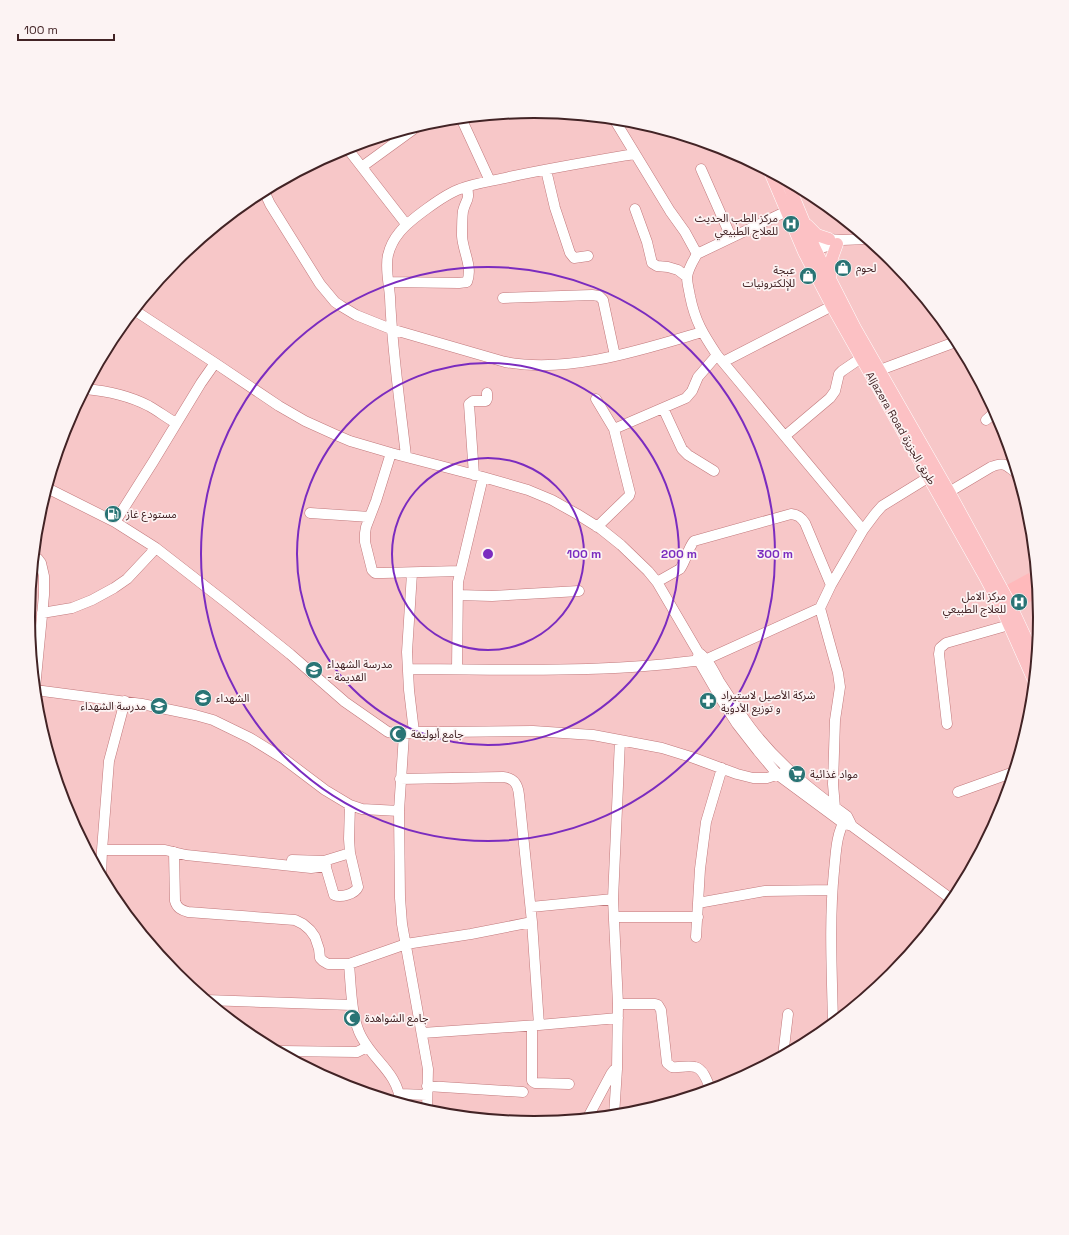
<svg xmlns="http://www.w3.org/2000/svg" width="1069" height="1235" viewBox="0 0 1069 1235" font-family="'Space Grotesk','Noto Sans Arabic',sans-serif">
	<rect width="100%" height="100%" fill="#f7c7c8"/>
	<path fill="#ffb9bb" d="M 1029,573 L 1038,591 L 1039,597 L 1015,610 L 1003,587 Z"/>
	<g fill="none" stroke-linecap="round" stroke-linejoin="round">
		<defs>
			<path id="minor" d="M 461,118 L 490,181
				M 614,119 L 670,211 L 685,232 L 697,254
				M 347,148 L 406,224
				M 363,166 L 418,126
				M 701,169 L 731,237
				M 546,170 L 555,208 L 570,253 L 574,258 L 588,256
				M 264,191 L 270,204 L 320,284 L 335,302 L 341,306 L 356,315 L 391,329 L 505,362 C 569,374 641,350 702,332
				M 635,209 L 647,242 L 652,263 L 657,266 L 668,267 L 678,270 L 687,277
				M 787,211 L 697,254 C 693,261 688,269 687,277 C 687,283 689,290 690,296 C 695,321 703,334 717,355 L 863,530
				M 828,239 L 842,240 L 867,239
				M 808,251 L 837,244 L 842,240
				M 389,282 L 459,283 L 467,282 C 473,267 463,252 462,236 C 462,228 462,218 463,211 C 466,199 470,201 467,187
				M 503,298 L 592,295 L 599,296 L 603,300 L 615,356
				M 134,310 L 215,363 L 279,406 L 305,421 L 336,435 L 350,441 L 391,453 L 483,477 L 528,490 L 552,500 L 577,514 L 601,529 L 621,545 L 648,571 L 657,582 L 698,652 C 708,659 713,670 719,681 C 729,696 739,712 750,727 C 777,763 811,790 847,816 L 852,826
				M 723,362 L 832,306
				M 880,370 L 958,341
				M 85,389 C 108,391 128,395 149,406 C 158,411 167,418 176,423
				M 596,399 L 614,429
				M 663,408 L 682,449 L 688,455 L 714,471
				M 986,420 L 996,411
				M 785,436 L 830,398 L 835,391 L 839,374 L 842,371 L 861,358
				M 391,453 L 376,501 L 366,527 L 365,533 L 365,542 L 372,570 L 375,573 L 383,573 L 460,571
				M 406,456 C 400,403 392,350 390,297 C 389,283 385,268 388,255 C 390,247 394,239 399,233 C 408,221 445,194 460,189 C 475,183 493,181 509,177 C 551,168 593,161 634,154
				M 474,475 L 469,404 L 473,401 L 486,401 L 487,399 L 487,393
				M 47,488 L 115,522 L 156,548 L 228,604 L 290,654 L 345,702 L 388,732 L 404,734 L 414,732 L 442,732 L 533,731 L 593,735 L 662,748 L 691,757 L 737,774 L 753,778 L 767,778 L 789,771
				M 949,492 L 991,467 C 1006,461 1006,466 1018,474
				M 310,513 L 370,517
				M 115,522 L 153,462 L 201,383 L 215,363
				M 597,527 L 629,496 L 630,493 L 614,429 L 686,398 L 692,391 L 698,377 L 717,355
				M 34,556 L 38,559 L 41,563 L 44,576 L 44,595 L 35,688
				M 412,573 L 407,652 L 409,690 L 414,732
				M 657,582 L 680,569 C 686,561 687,550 694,541 L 791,514 C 798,515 801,517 805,523 L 831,585
				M 458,595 L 492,596 L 579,591
				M 42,613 L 72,608 L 92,600 L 114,588 L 127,579 L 156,548
				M 698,656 L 699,661 L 721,699 L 737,724 L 758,751 L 778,775 L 843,823 L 852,826 L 954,901
				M 408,669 C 507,669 608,674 707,659 L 820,608
				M 457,669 L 458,582 L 483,477
				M 35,690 L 142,704 L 195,715 L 213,720 L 250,738 L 284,759 L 325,790 L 350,805 L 362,809 L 399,811
				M 947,724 L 939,654 L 940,648 L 946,643 L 1009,625
				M 404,734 L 399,811 L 400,898 L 402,924 L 428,1069 L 427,1112
				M 400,779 L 503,777 C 514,778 518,784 519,795 L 532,922 L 539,1025
				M 958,792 L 1014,772
				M 835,808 L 833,784 L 835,720 L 840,687 L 838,673 L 820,608 L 831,585 L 863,530 L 875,514 L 882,506 L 929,477
				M 102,850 L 165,850 L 186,855 L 311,868 L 326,866
				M 174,852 L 175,901 C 177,908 181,910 188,912 L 295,920 L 303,924 L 310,930 L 315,937 L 319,949 L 320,958 L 323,961 L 328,964 L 349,964 L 406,944 L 471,934 L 532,922
				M 292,860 L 324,861 L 350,853
				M 324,861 L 334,895 C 341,898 355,894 358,887 L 350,853 L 349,839 L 350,805
				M 101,877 L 102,850 L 109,761 L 125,701
				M 698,903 L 765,891 L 832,890
				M 531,907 L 613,899
				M 614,917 L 698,917
				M 696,937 L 700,869 L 706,822 L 722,768
				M 349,964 C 351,986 351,1017 361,1036 C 375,1063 397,1071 401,1104
				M 206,1000 L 352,1005
				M 618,1004 L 655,1004 L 658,1005 L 661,1010 L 667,1063 L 672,1067 C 679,1068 688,1065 695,1067 C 704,1069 708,1083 711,1091
				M 833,1024 C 832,973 829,922 834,871 C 836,852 836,834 846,818
				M 532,1026 L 532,1081 L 535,1083 L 569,1084
				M 422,1033 L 539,1025 L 618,1018
				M 281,1051 L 357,1052 L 367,1047
				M 783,1056 L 788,1014
				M 427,1086 L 523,1092
				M 400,1094 L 427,1095
				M 614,1116 L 617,1069 L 618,1004 L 613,899 L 620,740
				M 587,1119 L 611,1074 L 614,1070 L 617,1069"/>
			<path id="major" d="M 770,172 L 804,252 L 832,306 L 984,575 L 1003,611 L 1035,683
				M 787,181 L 815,249 L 830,279 L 855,328 L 949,492 L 1009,602 L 1037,662
				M 807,225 L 817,235 L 829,239
				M 830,279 L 832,258 L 837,244"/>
		</defs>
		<use href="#minor" stroke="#c1787b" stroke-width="11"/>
		<use href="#major" stroke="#fff" stroke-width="13"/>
		<use href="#minor" stroke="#fff" stroke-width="10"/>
		<use href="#major" stroke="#fcc1c4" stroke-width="12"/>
	</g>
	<g fill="none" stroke="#7b2cbf" stroke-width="2">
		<circle cx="488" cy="554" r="96"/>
		<circle cx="488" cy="554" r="191"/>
		<circle cx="488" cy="554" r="287"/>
	</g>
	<defs>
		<symbol id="hospital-disc" viewBox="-11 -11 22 22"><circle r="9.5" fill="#297475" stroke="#fcf3f3"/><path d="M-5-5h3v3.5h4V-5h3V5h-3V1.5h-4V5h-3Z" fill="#fff"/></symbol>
		<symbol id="shop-disc" viewBox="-11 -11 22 22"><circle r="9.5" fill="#297475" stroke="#fcf3f3"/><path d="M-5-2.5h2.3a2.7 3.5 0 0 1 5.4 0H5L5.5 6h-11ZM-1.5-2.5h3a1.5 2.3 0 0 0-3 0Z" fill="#fff"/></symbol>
		<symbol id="fuel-disc" viewBox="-11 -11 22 22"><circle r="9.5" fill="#297475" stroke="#fcf3f3"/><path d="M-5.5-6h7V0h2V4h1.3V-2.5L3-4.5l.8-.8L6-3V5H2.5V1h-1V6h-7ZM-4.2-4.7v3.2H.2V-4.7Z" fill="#fff"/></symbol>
		<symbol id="school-disc" viewBox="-11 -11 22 22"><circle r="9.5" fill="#297475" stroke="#fcf3f3"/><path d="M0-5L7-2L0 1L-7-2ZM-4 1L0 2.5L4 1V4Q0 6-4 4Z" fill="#fff"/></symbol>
		<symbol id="pharmacy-disc" viewBox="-11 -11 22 22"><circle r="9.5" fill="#297475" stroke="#fcf3f3"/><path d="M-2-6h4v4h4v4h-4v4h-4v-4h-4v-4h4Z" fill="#fff"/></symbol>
		<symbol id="mosque-disc" viewBox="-11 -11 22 22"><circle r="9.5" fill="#297475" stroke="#fcf3f3"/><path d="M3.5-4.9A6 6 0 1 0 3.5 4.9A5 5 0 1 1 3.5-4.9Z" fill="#fff"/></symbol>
		<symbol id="supermarket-disc" viewBox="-11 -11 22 22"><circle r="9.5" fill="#297475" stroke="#fcf3f3"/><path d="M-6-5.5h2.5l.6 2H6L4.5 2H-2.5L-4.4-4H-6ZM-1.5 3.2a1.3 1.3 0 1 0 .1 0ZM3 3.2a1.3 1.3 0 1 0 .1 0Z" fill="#fff"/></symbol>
	</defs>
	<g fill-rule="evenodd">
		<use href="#hospital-disc" x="781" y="214" width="20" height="20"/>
		<use href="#shop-disc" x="833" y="258" width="20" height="20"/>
		<use href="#shop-disc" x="798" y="266" width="20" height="20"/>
		<use href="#fuel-disc" x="103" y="504" width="20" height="20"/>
		<use href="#hospital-disc" x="1009" y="592" width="20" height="20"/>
		<use href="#school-disc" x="304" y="660" width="20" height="20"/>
		<use href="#school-disc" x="193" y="688" width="20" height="20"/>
		<use href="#pharmacy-disc" x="698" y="691" width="20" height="20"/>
		<use href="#school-disc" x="149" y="696" width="20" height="20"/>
		<use href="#mosque-disc" x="388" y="724" width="20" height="20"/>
		<use href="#supermarket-disc" x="787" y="764" width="20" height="20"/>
		<use href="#mosque-disc" x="342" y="1008" width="20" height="20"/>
	</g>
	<g text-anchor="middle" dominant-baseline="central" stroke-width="3.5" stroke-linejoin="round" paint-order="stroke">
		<g font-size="11" fill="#422325" stroke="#fcf3f3" text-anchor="start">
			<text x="778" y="218" text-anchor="end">مركز الطب الحديث<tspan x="778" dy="13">للعلاج الطبيعي</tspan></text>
			<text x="856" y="268">لحوم</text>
			<text x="795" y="270" text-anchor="end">عبجة<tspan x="795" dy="13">للإلكترونيات</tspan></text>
			<text x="126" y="514">مستودع غاز</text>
			<text x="1006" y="596" text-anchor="end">مركز الامل<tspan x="1006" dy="13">للعلاج الطبيعي</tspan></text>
			<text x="327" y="664">مدرسة الشهداء<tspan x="327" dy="13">- القديمة</tspan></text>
			<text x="721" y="695">شركة الأصيل لاستيراد<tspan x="721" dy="13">و توزيع الأدوية</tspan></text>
			<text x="216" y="698">الشهداء</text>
			<text x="146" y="706" text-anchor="end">مدرسة الشهداء</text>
			<text x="411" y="734">جامع أبوليفة</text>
			<text x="810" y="774">مواد غذائية</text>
			<text x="365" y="1018">جامع الشواهدة</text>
		</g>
		<g font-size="11" fill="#422325" stroke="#fcf3f3">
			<text transform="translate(901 428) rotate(60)">Aljazera Road طريق الجزيزة</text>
		</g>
	</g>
	<path d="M0 0H1069V1235H0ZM35 617a499 499 0 1 1 998 0a499 499 0 1 1-998 0Z" fill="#fcf3f3" fill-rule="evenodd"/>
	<path fill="none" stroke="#422325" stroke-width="2" d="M35 617a499 499 0 1 1 998 0a499 499 0 1 1-998 0Z"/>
	<circle cx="488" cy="554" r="6" fill="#7b2cbf" stroke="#fcf3f3" stroke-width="2"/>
	<g font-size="12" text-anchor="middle" font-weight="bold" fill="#7b2cbf" stroke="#fcf3f3" stroke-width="3.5" stroke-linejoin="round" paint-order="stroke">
		<text x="584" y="558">100 m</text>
		<text x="679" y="558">200 m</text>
		<text x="775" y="558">300 m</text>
	</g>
	<path d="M18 34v6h96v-6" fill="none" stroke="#422325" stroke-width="2"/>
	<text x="24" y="34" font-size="12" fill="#422325" stroke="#fcf3f3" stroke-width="3" paint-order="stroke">100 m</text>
</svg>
